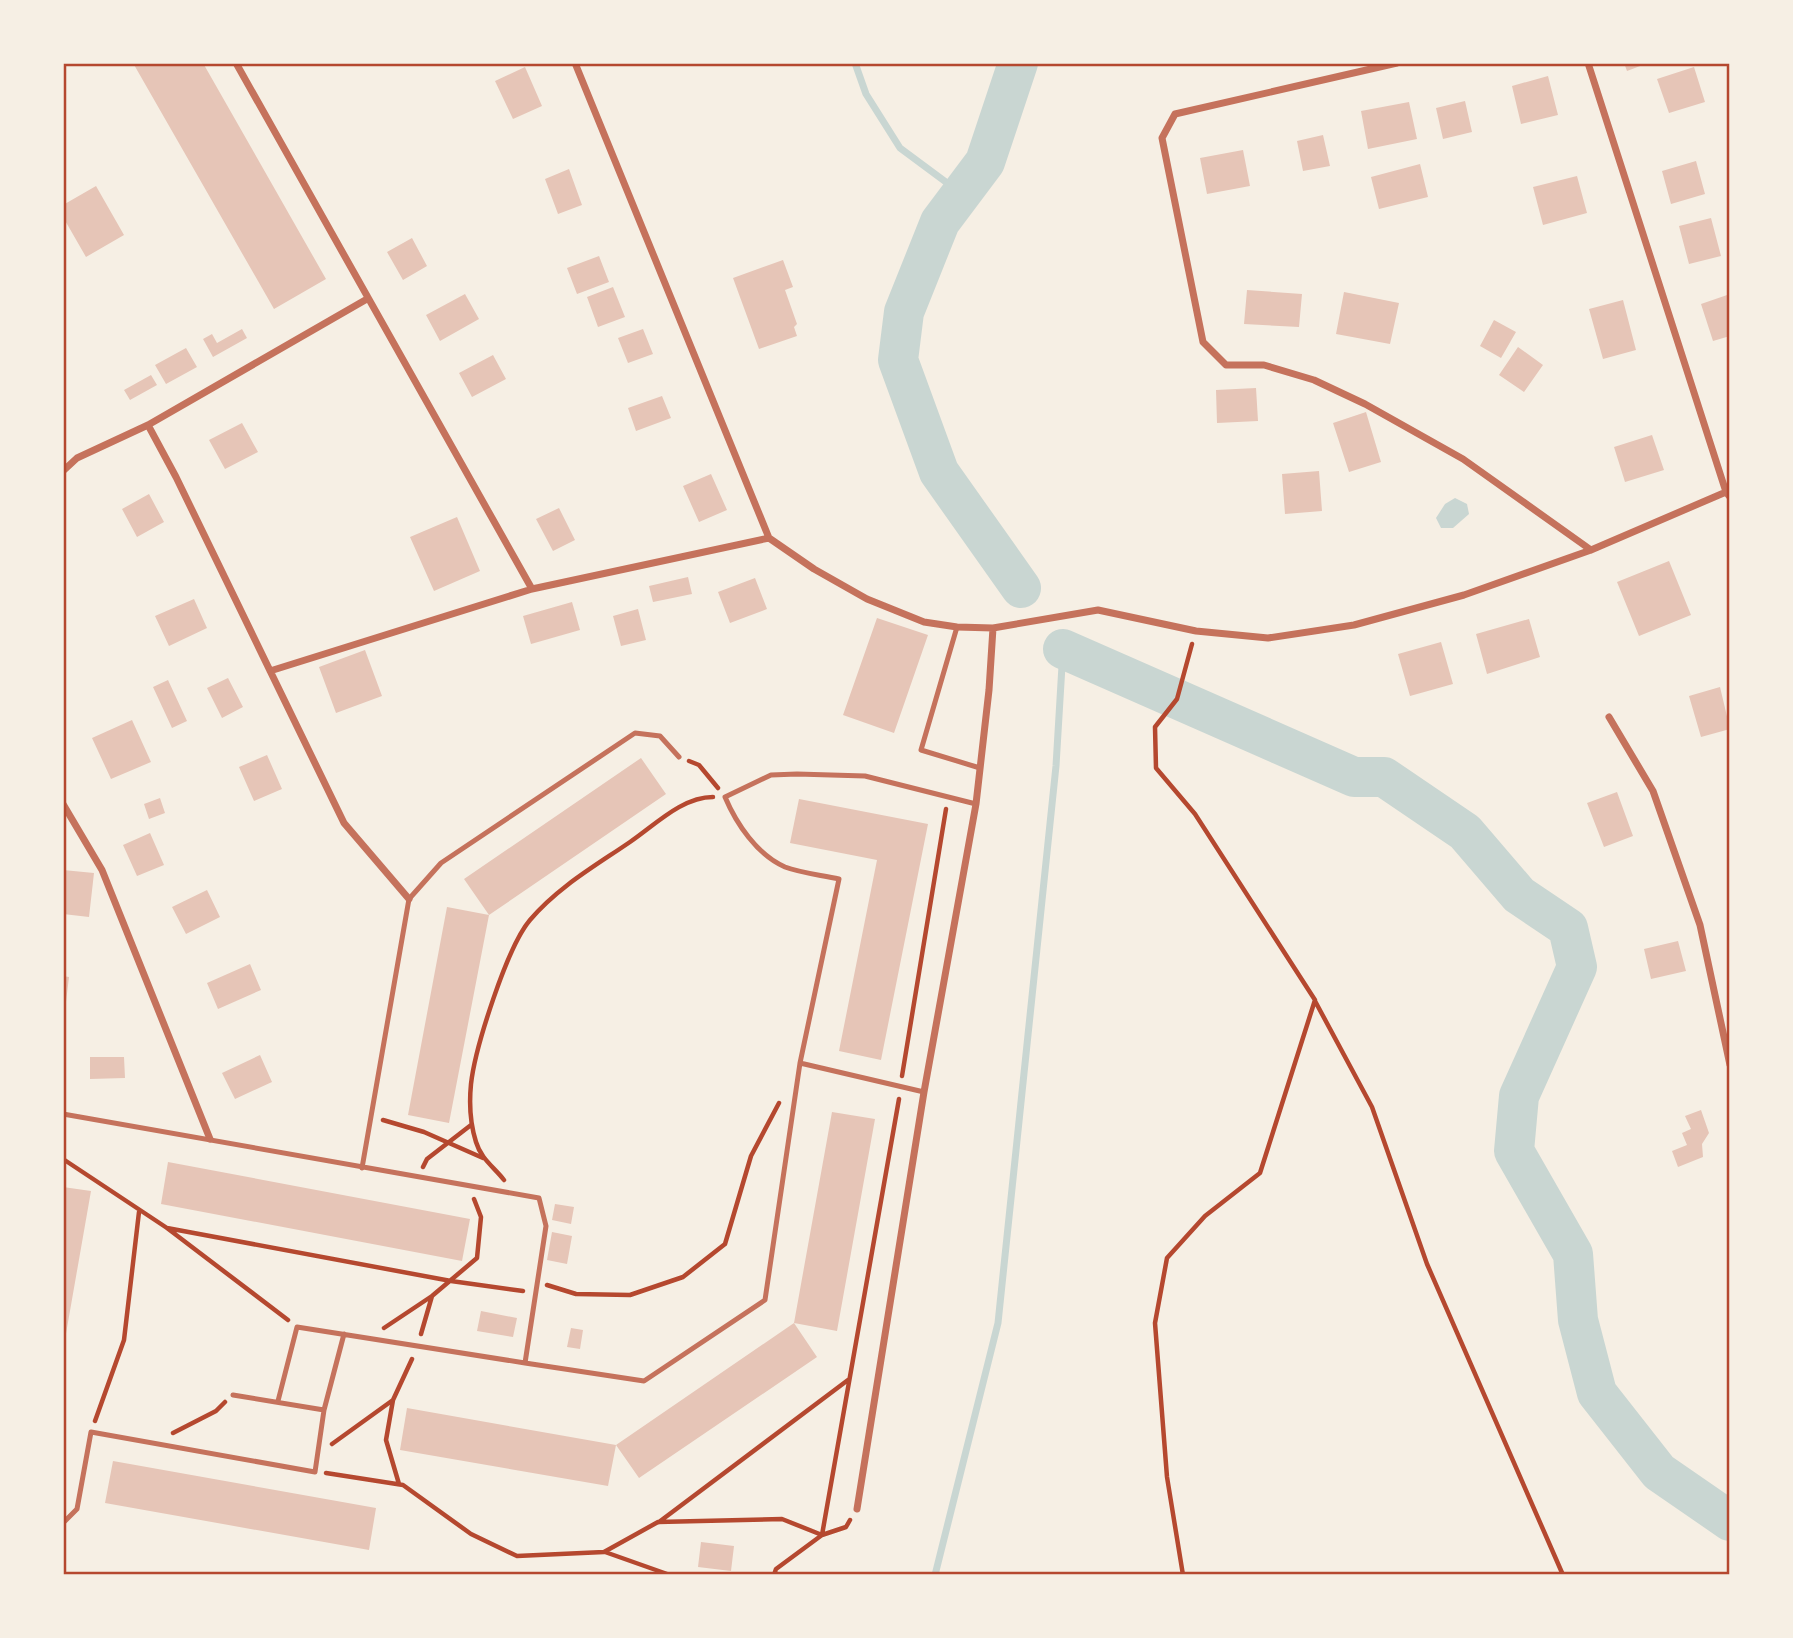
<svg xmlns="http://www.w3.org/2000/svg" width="1793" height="1638" viewBox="0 0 1793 1638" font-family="Literata,serif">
	<rect width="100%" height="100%" fill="#f6efe4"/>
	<path fill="#c9d6d2" d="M 1455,498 L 1467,504 L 1469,514 L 1453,528 L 1441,528 L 1436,518 L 1445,504 Z"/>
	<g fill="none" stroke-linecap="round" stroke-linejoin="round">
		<path stroke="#c9d6d2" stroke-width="7" d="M 855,63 L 866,94 L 900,148 L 962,194
			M 935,1575 L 998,1323 L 1056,766 L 1063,649"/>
		<path stroke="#c9d6d2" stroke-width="40" d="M 1018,63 L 985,162 L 940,222 L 904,312 L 898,360 L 939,472 L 1021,588
			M 1063,649 L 1354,777 L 1384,777 L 1465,832 L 1519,895 L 1568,928 L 1577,967 L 1519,1096 L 1514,1151 L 1573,1254 L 1578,1320 L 1597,1393 L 1659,1472 L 1730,1521"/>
	</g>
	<path fill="#e6c5b7" d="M 133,63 L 203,63 L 326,279 L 274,309 Z
		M 1624,63 L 1648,63 L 1627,71 Z
		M 525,67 L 542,106 L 513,119 L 495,81 Z
		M 1694,67 L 1705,102 L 1669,113 L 1657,79 Z
		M 1548,76 L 1558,115 L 1521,124 L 1512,86 Z
		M 1465,101 L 1472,132 L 1443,139 L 1436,108 Z
		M 1409,102 L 1417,139 L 1368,149 L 1361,111 Z
		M 1323,135 L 1330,166 L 1303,171 L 1297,141 Z
		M 1243,150 L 1250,186 L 1207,194 L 1200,158 Z
		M 1696,161 L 1705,194 L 1671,204 L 1662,171 Z
		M 1420,164 L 1428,197 L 1379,209 L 1371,177 Z
		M 569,169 L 582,205 L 558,214 L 545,179 Z
		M 1577,176 L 1587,213 L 1543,225 L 1533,187 Z
		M 96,186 L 124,235 L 86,257 L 63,217 L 63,205 Z
		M 1711,218 L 1721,256 L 1689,264 L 1679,226 Z
		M 412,238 L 427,266 L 403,280 L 387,252 Z
		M 599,256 L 609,282 L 577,294 L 567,268 Z
		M 783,260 L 793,287 L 785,290 L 797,324 L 794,327 L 797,336 L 759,349 L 733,278 Z
		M 613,287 L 625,317 L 598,327 L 587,297 Z
		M 1247,290 L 1302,294 L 1299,327 L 1244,324 Z
		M 1344,292 L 1399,303 L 1390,344 L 1336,334 Z
		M 465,294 L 479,319 L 440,341 L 426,315 Z
		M 1730,294 L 1730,336 L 1713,341 L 1701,304 Z
		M 1623,300 L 1636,350 L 1603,359 L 1589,309 Z
		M 1494,320 L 1516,332 L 1501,358 L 1480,346 Z
		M 242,329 L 247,338 L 213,357 L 203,339 L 212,334 L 217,343 Z
		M 643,329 L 653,354 L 628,363 L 618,338 Z
		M 1518,347 L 1543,365 L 1524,392 L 1499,375 Z
		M 186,348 L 197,367 L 166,384 L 155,365 Z
		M 493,355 L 506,379 L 472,397 L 459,373 Z
		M 151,375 L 157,385 L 130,400 L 124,390 Z
		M 1256,388 L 1258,421 L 1217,423 L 1216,390 Z
		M 662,396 L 671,418 L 636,431 L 628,408 Z
		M 1366,412 L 1381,462 L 1349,472 L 1333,423 Z
		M 242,423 L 258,452 L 225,469 L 209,440 Z
		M 1652,435 L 1664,470 L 1625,482 L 1614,447 Z
		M 1319,471 L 1322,511 L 1285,514 L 1282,474 Z
		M 711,474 L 727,510 L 699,522 L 683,486 Z
		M 149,494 L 164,522 L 137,537 L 122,509 Z
		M 559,508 L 575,540 L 553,551 L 536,519 Z
		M 457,517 L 480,571 L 434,591 L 410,537 Z
		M 1669,561 L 1691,615 L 1639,636 L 1617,582 Z
		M 688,577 L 692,594 L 653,602 L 649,586 Z
		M 755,578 L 767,609 L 730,623 L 718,592 Z
		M 194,599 L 207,628 L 169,646 L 155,616 Z
		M 572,602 L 580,630 L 531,644 L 523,616 Z
		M 638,609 L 646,640 L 621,646 L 613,616 Z
		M 877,618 L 928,635 L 894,733 L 843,715 Z
		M 1529,619 L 1540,657 L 1487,674 L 1476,634 Z
		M 1441,642 L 1453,684 L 1410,696 L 1398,654 Z
		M 365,650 L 382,696 L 336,713 L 319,667 Z
		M 228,678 L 243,707 L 222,718 L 207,688 Z
		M 168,680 L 187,721 L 172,728 L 153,687 Z
		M 1720,687 L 1730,729 L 1701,737 L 1689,696 Z
		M 132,720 L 151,762 L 111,779 L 92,738 Z
		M 267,755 L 282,789 L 254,801 L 239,767 Z
		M 641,758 L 666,794 L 489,915 L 464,879 Z
		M 1617,792 L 1633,836 L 1604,847 L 1587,803 Z
		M 160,798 L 165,813 L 149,819 L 144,804 Z
		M 799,799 L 928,824 L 881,1060 L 839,1051 L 877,860 L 790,843 Z
		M 150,833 L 164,865 L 137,876 L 123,845 Z
		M 63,870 L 94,873 L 89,917 L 63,914 Z
		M 207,890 L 220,917 L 186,934 L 172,907 Z
		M 447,907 L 489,915 L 449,1123 L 408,1115 Z
		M 1678,941 L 1686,971 L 1651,979 L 1644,949 Z
		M 250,964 L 261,990 L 218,1009 L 207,983 Z
		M 63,976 L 69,977 L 65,1010 L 63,1010 Z
		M 260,1055 L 272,1082 L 235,1099 L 222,1073 Z
		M 90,1057 L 124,1057 L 125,1078 L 90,1079 Z
		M 1701,1110 L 1709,1133 L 1702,1144 L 1703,1157 L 1678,1167 L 1672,1151 L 1687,1145 L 1682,1133 L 1691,1129 L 1685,1116 Z
		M 832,1112 L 875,1119 L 837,1331 L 794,1323 Z
		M 168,1162 L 470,1219 L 462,1261 L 161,1204 Z
		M 63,1187 L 91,1191 L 64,1345 L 63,1345 Z
		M 555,1204 L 574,1207 L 571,1224 L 552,1220 Z
		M 552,1232 L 572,1236 L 567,1264 L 547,1260 Z
		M 481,1311 L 517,1318 L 513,1337 L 477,1331 Z
		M 794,1323 L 817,1357 L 639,1478 L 616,1445 Z
		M 571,1328 L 583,1330 L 580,1349 L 567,1347 Z
		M 407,1408 L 616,1445 L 608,1486 L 400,1450 Z
		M 113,1461 L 376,1508 L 369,1550 L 105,1503 Z
		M 701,1542 L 734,1546 L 731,1571 L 698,1567 Z"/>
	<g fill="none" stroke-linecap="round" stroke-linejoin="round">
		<path stroke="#b5482f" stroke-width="4.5" d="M 689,761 L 699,765 L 718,788
			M 1315,1001 L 1372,1107 L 1427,1264 L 1563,1575
			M 902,1076 L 946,809
			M 383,1120 L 424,1132 L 483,1158
			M 63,1159 L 167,1228 L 288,1320
			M 423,1167 L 427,1159 L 471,1125
			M 504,1180 C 494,1167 481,1159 476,1142 C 470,1123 469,1104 471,1084 C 475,1048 507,947 530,920 C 558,887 595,866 630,842 C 655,825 682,797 713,797
			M 167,1228 L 451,1281 L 523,1291
			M 547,1285 L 576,1294 L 630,1295 L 683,1277 L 725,1244 L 751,1156 L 779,1103
			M 384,1328 L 432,1296 L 477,1258 L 481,1217 L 474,1199
			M 421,1334 L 432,1296
			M 95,1421 L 124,1340 L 139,1212
			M 173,1433 L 216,1411 L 225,1402
			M 332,1444 L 393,1400
			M 326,1473 L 403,1485 L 471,1534 L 517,1556 L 604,1552 L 658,1522 L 782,1519 L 822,1535 L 899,1099
			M 399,1484 L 386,1440 L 393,1400 L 412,1359
			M 659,1522 L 848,1380
			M 605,1552 L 670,1575
			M 774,1575 L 776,1569 L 822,1535 L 846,1527 L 850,1520
			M 1183,1575 L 1167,1477 L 1155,1323 L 1167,1258 L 1205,1216 L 1260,1173 L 1315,1000 L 1195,814 L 1156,768 L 1155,727 L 1177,699 L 1192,644"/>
		<path stroke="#c5725c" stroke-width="5" d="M 957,627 L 921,750 L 980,768
			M 800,1063 L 839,879 C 821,875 801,873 785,867 C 757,855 736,823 725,797 L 771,775 L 797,774 L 865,776 L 976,804
			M 63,1114 L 539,1198 L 546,1226 L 525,1363 L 644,1381 L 765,1300 L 800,1063 L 924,1092
			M 362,1168 L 409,899 L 441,863 L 635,733 L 660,736 L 679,757
			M 233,1395 L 324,1410
			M 278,1401 L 297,1327 L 525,1363
			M 63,1523 L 77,1509 L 91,1432 L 315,1472 L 324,1410 L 344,1334"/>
		<path stroke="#c5725c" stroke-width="7" d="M 236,63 L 532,589
			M 575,63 L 769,538
			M 1397,63 L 1175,114 L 1162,138 L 1203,342 L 1226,365 L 1264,365 L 1314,380 L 1365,404 L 1463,459 L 1591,550
			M 1588,63 L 1726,492
			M 148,425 L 176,477 L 344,823 L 409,899
			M 63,471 L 77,458 L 148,425 L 367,299
			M 270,671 L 532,589 L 769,538 L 814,569 L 867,599 L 924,622 L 957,627 L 993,628 L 1098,610 L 1196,631 L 1268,638 L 1354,625 L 1464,595 L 1591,550 L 1726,492 L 1730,497
			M 1609,717 L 1653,791 L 1700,925 L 1730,1065
			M 63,804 L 102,870 L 210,1139
			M 857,1509 L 924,1092 L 976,804 L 989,690 L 993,628"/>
	</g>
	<rect width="1793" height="1638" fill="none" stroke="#f6efe4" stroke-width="130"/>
	<rect x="65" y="65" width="1663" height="1508" fill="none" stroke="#b5482f" stroke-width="2.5"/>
</svg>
